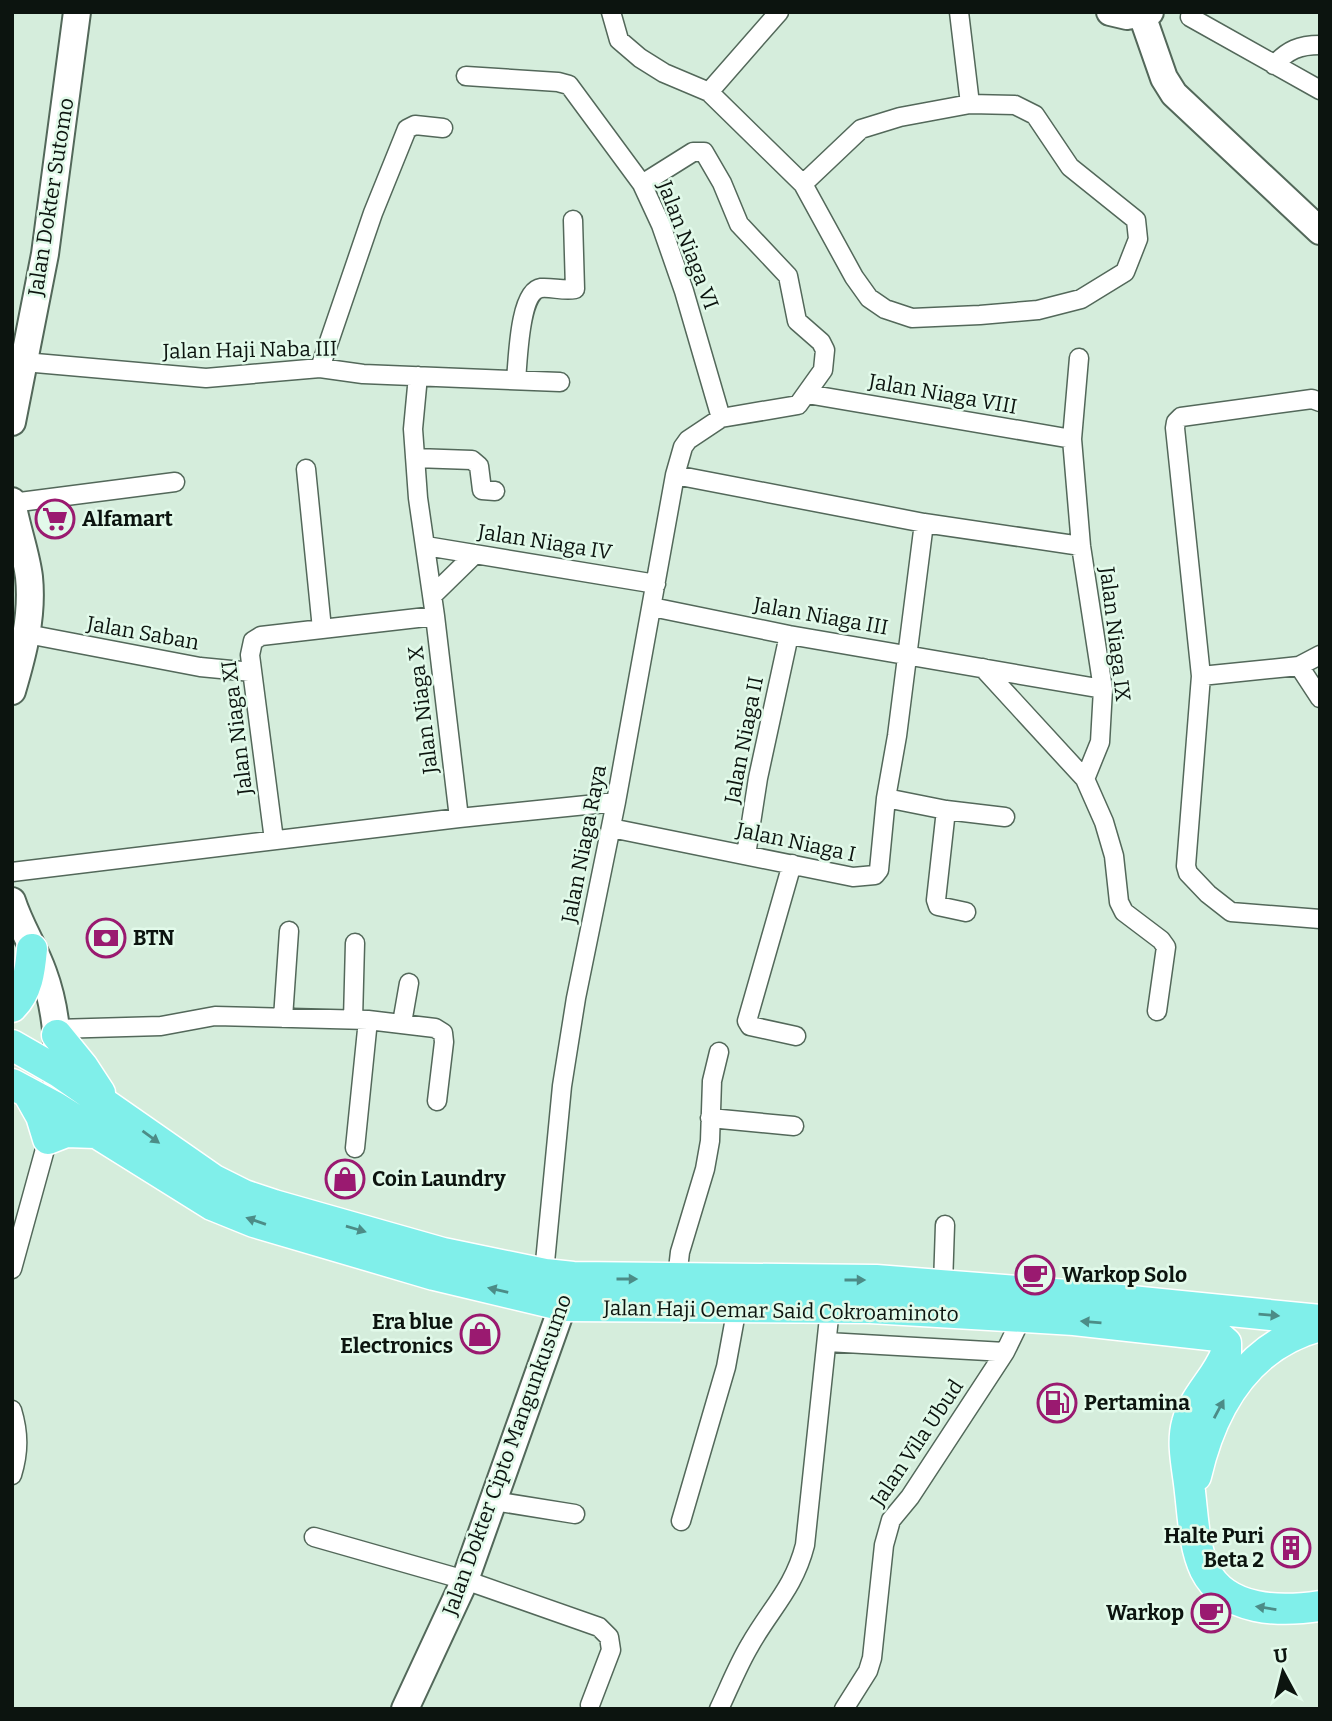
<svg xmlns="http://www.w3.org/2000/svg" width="1332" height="1721" viewBox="0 0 1332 1721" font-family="Bitter,serif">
	<rect width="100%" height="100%" fill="#d5eddc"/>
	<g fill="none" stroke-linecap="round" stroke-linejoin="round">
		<defs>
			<path id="street" d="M 611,12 L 619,40 L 640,58 L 664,73 L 709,92 L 803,184 L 854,277 L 869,298 L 885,309 L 912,318 L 980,315 L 1038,310 L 1081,299 L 1125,272 L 1138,239 L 1136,220 L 1070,167 L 1035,115 L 1015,105 L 970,104 L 959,12
				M 1190,17 L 1320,90
				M 1274,65 C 1288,50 1299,45 1320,45
				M 466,76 L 558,82 L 569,85 L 642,184 L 661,225 L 684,291 L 721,418
				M 709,92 L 779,12
				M 803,184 L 861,129 L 900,117 L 970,104
				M 1079,358 L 1072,439 L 1081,546 L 1103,689 L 1100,742 L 1085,779
				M 24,362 L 206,378 L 320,368 L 363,374 L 560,382
				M 320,368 L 373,213 L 407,129 L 415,125 L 443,128
				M 418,376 L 413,429 L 418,498 L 435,616 L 459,818
				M 516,380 C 518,361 519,291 541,288 C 552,287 563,291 575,289 L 573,220
				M 807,394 L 1072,439
				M 1320,402 L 1312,399 L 1181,417 L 1176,422 L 1175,428 L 1201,676 L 1186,866 L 1188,873 L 1208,894 L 1231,912 L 1320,919
				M 415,458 L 472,460 L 479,466 L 482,490 L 495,491
				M 306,469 L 322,629
				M 675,475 L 924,523 L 1081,546
				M 12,503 L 175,482
				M 426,546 L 656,584
				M 432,596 L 475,554
				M 652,607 L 789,635 L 1103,689
				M 27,634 L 200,667 L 252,672
				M 1299,666 L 1320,698
				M 983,668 L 1085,779 L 1104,822 L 1114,856 L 1119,902 L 1124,912 L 1161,940 L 1166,947 L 1157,1011
				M 1201,676 L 1299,666 L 1320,655
				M 886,798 L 946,810 L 1005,817
				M 946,810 L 936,900 L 938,906 L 966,912
				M 611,828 L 853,877 L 875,875 L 879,870 L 886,798 L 897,736 L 924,523
				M 274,840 L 250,655 L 253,641 L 261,636 L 435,616
				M 746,855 L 758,778 L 789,635
				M 792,864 L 747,1021 L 750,1026 L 796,1036
				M 12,872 L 459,818 L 616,802
				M 283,1018 L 289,931
				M 353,1020 L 355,943
				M 402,1023 L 409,983
				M 56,1029 L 161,1026 L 215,1016 L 368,1020 L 435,1028 L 443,1033 L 444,1042 L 437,1101
				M 710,1118 L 794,1126
				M 355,1148 L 368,1020
				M 12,1269 L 50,1131
				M 677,1278 L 680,1252 L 705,1169 L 710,1141 L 712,1081 L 719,1052
				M 543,1283 L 562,1086 L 576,998 L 616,802 L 675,475 L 683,447 L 688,440 L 721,418 L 798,405 L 823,370 L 825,350 L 821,342 L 797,321 L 788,276 L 739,224 L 722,183 L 704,152 L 693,152 L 642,184
				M 943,1285 L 945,1225
				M 827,1342 L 1005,1352
				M 12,1410 C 19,1433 19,1452 12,1475
				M 494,1501 L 575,1514
				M 681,1521 L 726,1367 L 737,1307
				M 314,1537 L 465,1580 L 599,1627 L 609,1637 L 611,1650 L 590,1705
				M 719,1709 C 729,1688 738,1665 750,1645 C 771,1608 794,1588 805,1545 L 830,1308
				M 844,1709 L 868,1671 L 872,1658 L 884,1545 L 891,1520 L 910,1497 L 1005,1352 L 1025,1311"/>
			<path id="secondary" d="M 1110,12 L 1127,16 L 1150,12
				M 1142,15 L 1164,78 L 1174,94 L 1320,231
				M 12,422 L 45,254 L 77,12
				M 12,501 C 16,527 26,552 29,577 C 33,616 23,654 12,691
				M 12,901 C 20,926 34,947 43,972 C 59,1015 60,1062 55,1107
				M 405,1709 L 465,1580 L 570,1285"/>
			<path id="primary" d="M 12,1007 C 28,991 30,971 32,949
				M 57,1035 L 83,1067 L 100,1093
				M 12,1045 L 59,1072 L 214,1180 L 244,1195 L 274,1205 L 443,1253 L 545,1274 L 573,1277 L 876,1280 L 1081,1296 L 1320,1320
				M 12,1084 L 55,1107 L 212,1205 L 254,1222 L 434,1275 L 564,1306 L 870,1308 L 1074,1320 L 1218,1336 L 1226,1343 L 1226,1353 C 1217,1378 1194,1396 1187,1423 C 1181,1444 1188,1470 1190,1492 C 1193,1517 1194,1547 1205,1570 C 1226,1612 1281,1612 1320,1606
				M 28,1093 L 41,1116 L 48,1139 L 66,1132 L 96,1133
				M 1196,1476 C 1212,1407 1247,1345 1320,1326"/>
		</defs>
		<use href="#street" stroke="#53685a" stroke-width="21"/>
		<use href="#secondary" stroke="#53685a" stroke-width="30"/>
		<use href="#primary" stroke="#fff" stroke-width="33"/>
		<use href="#street" stroke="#fff" stroke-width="18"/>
		<use href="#secondary" stroke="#fff" stroke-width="26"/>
		<use href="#primary" stroke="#80efea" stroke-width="30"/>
	</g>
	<defs><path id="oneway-solid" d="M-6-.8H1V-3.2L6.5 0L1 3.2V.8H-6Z" transform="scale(1.75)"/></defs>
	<g fill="#4c8c87">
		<use href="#oneway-solid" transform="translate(151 1137) rotate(36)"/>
		<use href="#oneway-solid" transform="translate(256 1221) rotate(-161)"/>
		<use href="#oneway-solid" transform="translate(356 1229) rotate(16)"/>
		<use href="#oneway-solid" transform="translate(627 1279)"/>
		<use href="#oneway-solid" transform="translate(855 1280)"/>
		<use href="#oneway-solid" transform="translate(498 1290) rotate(-167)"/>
		<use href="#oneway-solid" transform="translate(1269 1315) rotate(5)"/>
		<use href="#oneway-solid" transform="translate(1091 1322) rotate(-175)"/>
		<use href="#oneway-solid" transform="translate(1219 1409) rotate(-62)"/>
		<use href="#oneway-solid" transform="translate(1266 1608) rotate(-171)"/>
	</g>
	<defs>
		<symbol id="supermarket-ring" viewBox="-11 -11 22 22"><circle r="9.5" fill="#e2faea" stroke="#9a1a70" stroke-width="1.5"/><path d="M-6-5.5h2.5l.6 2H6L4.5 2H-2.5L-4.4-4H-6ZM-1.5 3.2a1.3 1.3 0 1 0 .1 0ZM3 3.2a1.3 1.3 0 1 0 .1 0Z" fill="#9a1a70"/></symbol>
		<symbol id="bank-ring" viewBox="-11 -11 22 22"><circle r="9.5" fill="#e2faea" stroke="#9a1a70" stroke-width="1.5"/><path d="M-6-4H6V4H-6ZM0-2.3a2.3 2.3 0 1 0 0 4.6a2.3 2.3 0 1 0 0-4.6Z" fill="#9a1a70"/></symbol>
		<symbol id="shop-ring" viewBox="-11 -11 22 22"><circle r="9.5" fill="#e2faea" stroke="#9a1a70" stroke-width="1.5"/><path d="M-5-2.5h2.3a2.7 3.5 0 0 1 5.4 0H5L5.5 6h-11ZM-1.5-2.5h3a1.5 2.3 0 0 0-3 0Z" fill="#9a1a70"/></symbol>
		<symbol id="cafe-ring" viewBox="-11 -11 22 22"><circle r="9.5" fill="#e2faea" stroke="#9a1a70" stroke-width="1.5"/><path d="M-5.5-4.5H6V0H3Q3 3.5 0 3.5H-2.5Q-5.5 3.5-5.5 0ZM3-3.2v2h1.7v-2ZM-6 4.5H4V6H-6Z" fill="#9a1a70"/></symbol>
		<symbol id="fuel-ring" viewBox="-11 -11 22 22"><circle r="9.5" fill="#e2faea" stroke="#9a1a70" stroke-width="1.5"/><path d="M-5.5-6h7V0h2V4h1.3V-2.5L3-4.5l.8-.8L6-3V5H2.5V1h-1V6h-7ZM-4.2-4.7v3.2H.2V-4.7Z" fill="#9a1a70"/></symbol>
		<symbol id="building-ring" viewBox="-11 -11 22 22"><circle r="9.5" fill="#e2faea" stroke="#9a1a70" stroke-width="1.5"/><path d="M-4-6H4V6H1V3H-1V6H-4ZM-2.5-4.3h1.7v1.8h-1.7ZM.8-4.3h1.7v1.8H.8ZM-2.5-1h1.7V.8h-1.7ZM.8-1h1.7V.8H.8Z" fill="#9a1a70"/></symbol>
	</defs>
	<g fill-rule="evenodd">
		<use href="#supermarket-ring" x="33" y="497" width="44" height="44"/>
		<use href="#bank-ring" x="84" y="916" width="44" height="44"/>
		<use href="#shop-ring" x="323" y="1157" width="44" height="44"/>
		<use href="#cafe-ring" x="1013" y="1253" width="44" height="44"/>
		<use href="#shop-ring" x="458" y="1312" width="44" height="44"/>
		<use href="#fuel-ring" x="1035" y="1381" width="44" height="44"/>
		<use href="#building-ring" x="1269" y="1526" width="44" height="44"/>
		<use href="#cafe-ring" x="1189" y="1591" width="44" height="44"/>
	</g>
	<g text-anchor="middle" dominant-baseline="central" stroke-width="5" stroke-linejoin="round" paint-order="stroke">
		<g font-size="21" fill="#0c140f" stroke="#e2faea">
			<text transform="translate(51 197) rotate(-81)">Jalan Dokter Sutomo</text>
			<text transform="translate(688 245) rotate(69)">Jalan Niaga VI</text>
			<text transform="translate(250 350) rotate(-1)">Jalan Haji Naba III</text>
			<text transform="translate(943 394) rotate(10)">Jalan Niaga VIII</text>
			<text transform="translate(545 542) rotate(9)">Jalan Niaga IV</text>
			<text transform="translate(821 616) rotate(10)">Jalan Niaga III</text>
			<text transform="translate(143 633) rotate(10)">Jalan Saban</text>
			<text transform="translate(1115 634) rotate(83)">Jalan Niaga IX</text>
			<text transform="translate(423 710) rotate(-97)">Jalan Niaga X</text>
			<text transform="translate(237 728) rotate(-97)">Jalan Niaga XI</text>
			<text transform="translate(744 740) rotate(-79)">Jalan Niaga II</text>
			<text transform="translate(796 842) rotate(12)">Jalan Niaga I</text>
			<text transform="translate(584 844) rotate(-79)">Jalan Niaga Raya</text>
			<text transform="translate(781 1311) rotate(1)">Jalan Haji Oemar Said Cokroaminoto</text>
			<text transform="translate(917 1443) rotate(-56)">Jalan Vila Ubud</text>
			<text transform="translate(507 1455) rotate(-70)">Jalan Dokter Cipto Mangunkusumo</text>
		</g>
		<g font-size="21" font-weight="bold" fill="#0c140f" stroke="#e2faea" text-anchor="start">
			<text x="82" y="519">Alfamart</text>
			<text x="133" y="938">BTN</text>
			<text x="372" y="1179">Coin Laundry</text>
			<text x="1062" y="1275">Warkop Solo</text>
			<text x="453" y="1322" text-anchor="end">Era blue<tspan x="453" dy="24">Electronics</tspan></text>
			<text x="1084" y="1403">Pertamina</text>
			<text x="1264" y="1536" text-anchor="end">Halte Puri<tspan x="1264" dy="24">Beta 2</tspan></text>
			<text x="1184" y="1613" text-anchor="end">Warkop</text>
		</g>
	</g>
	<rect width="1332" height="1721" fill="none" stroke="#0c140f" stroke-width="28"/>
	<g transform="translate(1283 1672) rotate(353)" stroke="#e2faea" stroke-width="5" paint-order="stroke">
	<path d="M0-5L12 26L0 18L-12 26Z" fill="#0c140f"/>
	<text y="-10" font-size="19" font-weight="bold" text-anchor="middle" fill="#0c140f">U</text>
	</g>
</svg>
